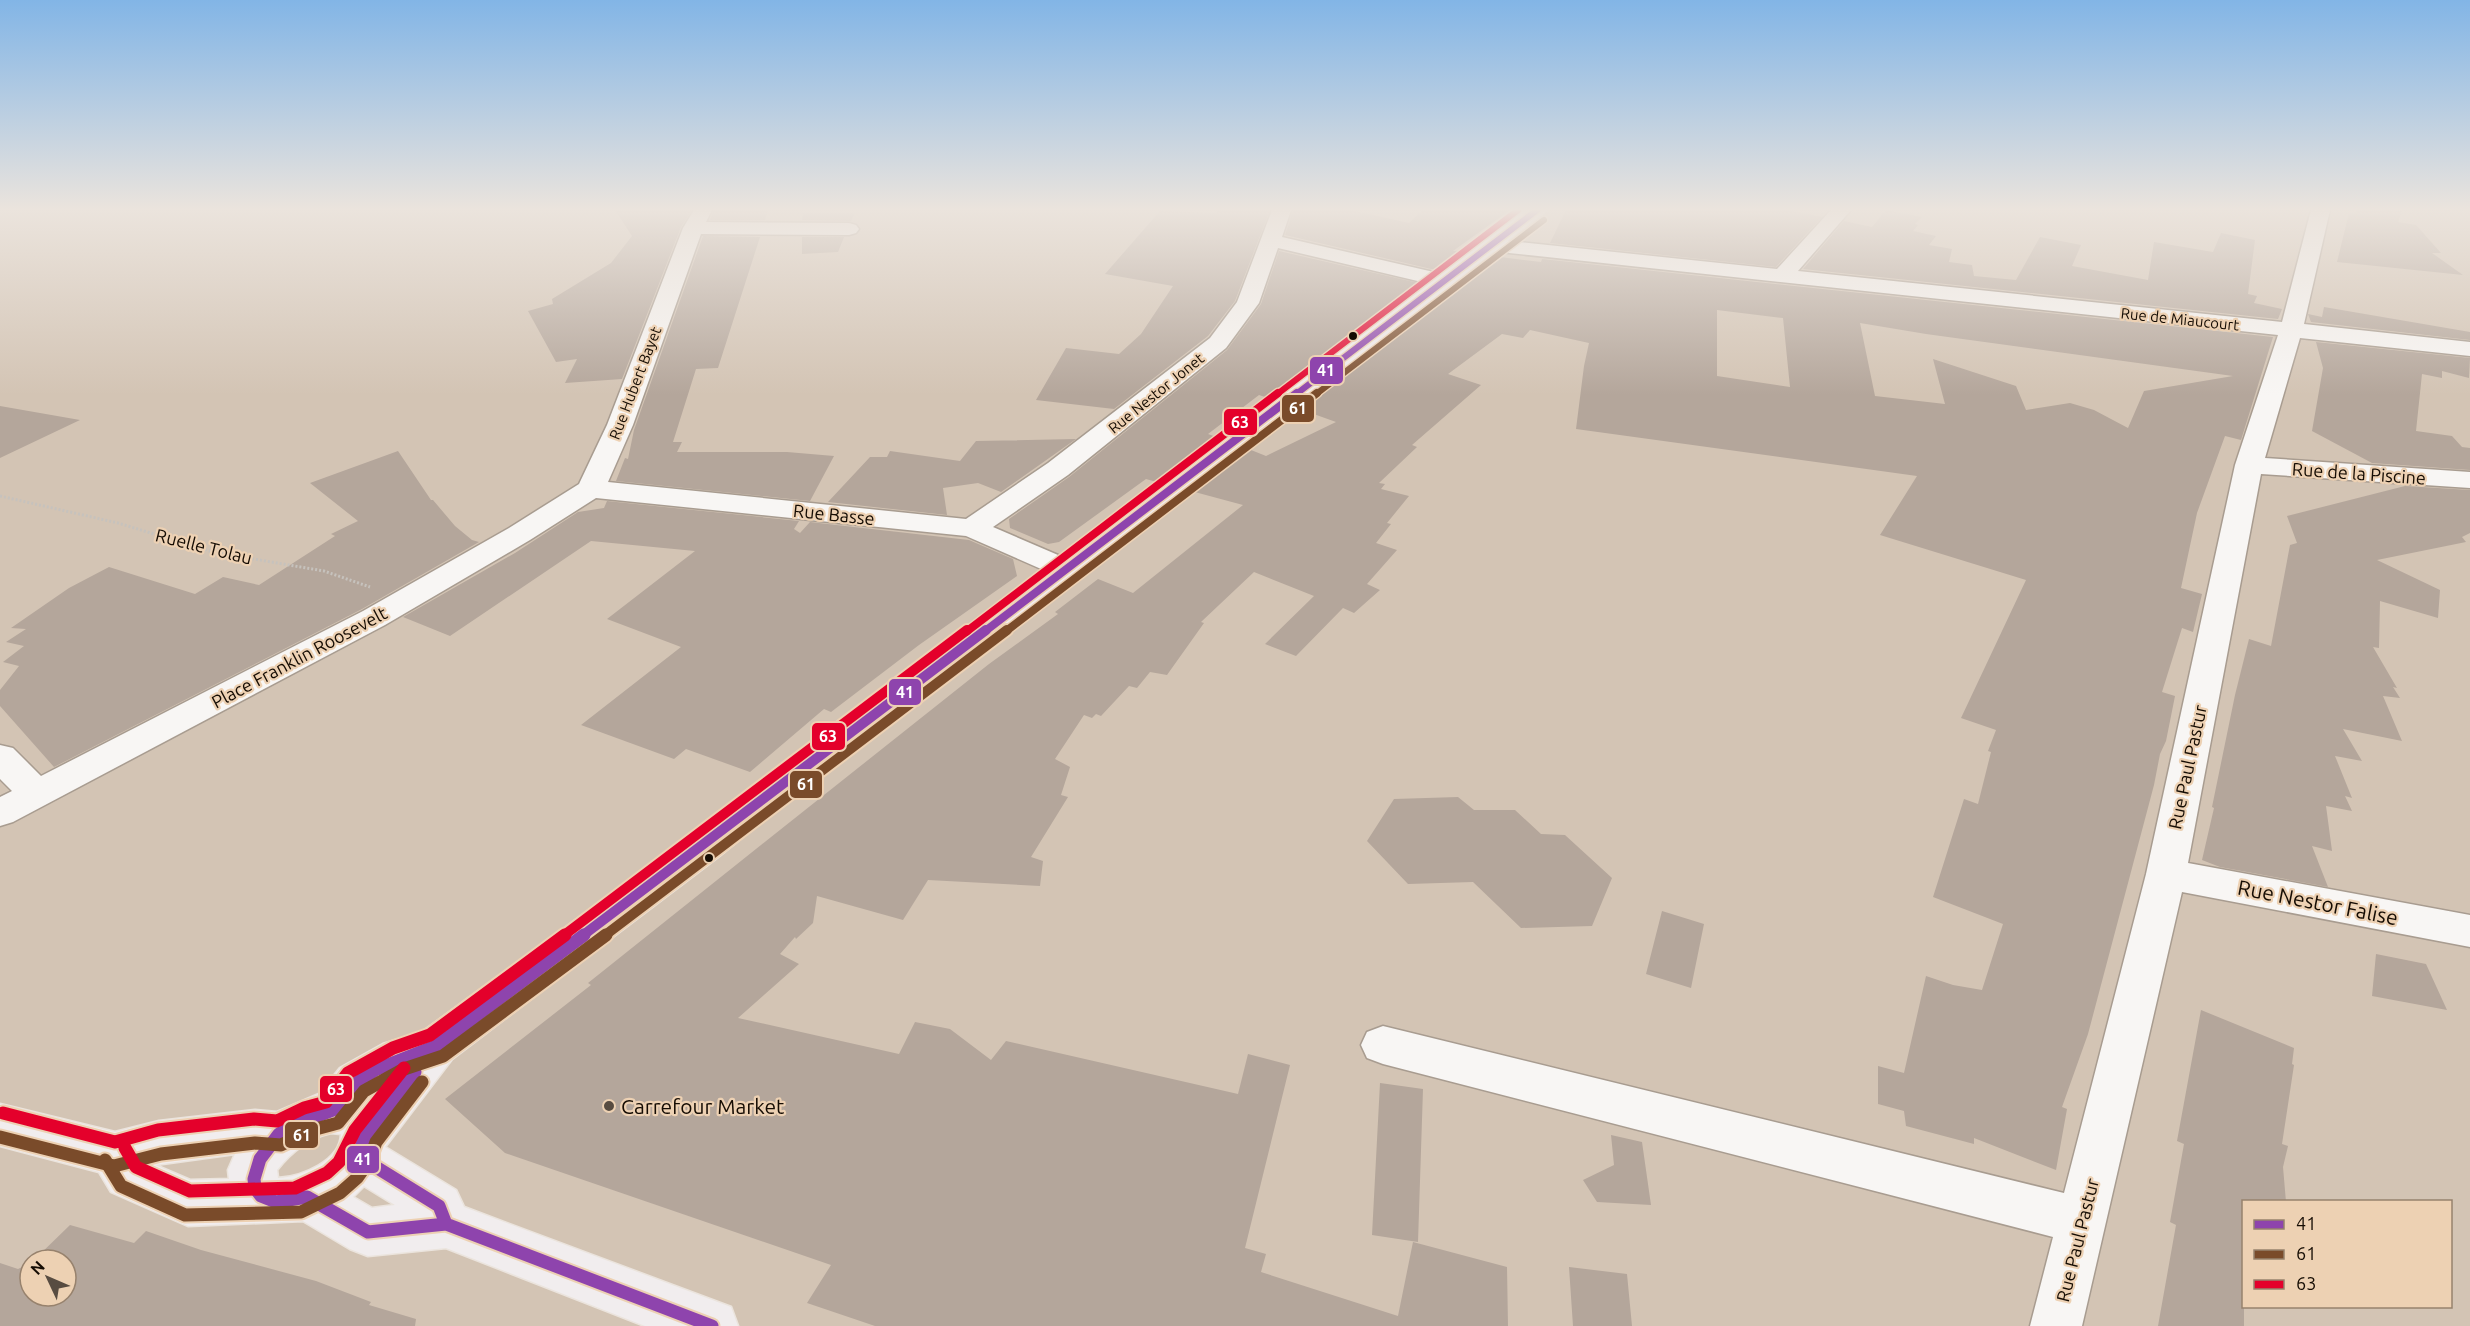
<svg xmlns="http://www.w3.org/2000/svg" width="2470" height="1326" viewBox="0 0 2470 1326" font-family="Ubuntu,sans-serif">
	<rect width="100%" height="100%" fill="#d3c4b4"/>
	<path fill="#b4a69b" fill-rule="evenodd" d="M 615,210 L 692,210 L 681,227 L 622,379 L 565,383 L 577,359 L 556,362 L 528,311 L 553,304 L 552,299 L 611,263 L 632,236 Z
		M 714,210 L 768,210 L 765,220 L 710,220 Z
		M 1217,210 L 1270,210 L 1235,301 L 1208,336 L 1114,409 L 1036,400 L 1066,348 L 1119,354 L 1141,334 L 1173,286 L 1105,274 L 1160,211 L 1217,213 Z
		M 1293,210 L 1350,210 L 1409,223 L 1423,210 L 1510,210 L 1453,251 L 1465,252 L 1440,271 L 1285,235 Z
		M 1566,210 L 1787,210 L 1822,217 L 1776,267 L 1550,243 Z
		M 1886,210 L 1922,217 L 1915,224 L 1918,225 L 1913,231 L 1936,236 L 1929,245 L 1952,249 L 1949,262 L 1972,265 L 1974,276 L 2016,280 L 2040,237 L 2081,245 L 2072,266 L 2148,280 L 2154,242 L 2213,252 L 2221,233 L 2255,240 L 2248,294 L 2257,296 L 2254,303 L 2282,309 L 2278,319 L 1803,269 L 1844,221 L 1872,227 Z
		M 2357,210 L 2402,210 L 2398,222 L 2416,225 L 2441,253 L 2432,253 L 2463,275 L 2337,262 L 2349,213 L 2355,214 Z
		M 803,213 L 855,213 L 851,221 L 802,220 Z
		M 703,236 L 760,237 L 718,368 L 696,369 L 673,442 L 682,442 L 677,452 L 787,452 L 834,456 L 810,501 L 616,481 L 625,458 L 628,459 L 634,430 Z
		M 802,237 L 844,237 L 838,252 L 802,254 Z
		M 1279,251 L 1423,284 L 1271,399 L 1259,395 L 1208,434 L 1219,438 L 1160,483 L 1146,479 L 1059,542 L 1048,544 L 1010,528 L 1009,519 L 1069,477 L 1227,350 L 1261,304 Z
		M 1492,256 L 1541,262 L 1542,259 L 2273,337 L 2241,440 L 2225,436 L 2197,513 L 2181,588 L 2202,594 L 2193,632 L 2182,628 L 2162,692 L 2175,696 L 2166,741 L 2160,754 L 2154,785 L 2088,1034 L 2062,1107 L 2067,1109 L 2056,1170 L 1974,1138 L 1974,1144 L 1906,1126 L 1904,1111 L 1878,1104 L 1878,1066 L 1904,1073 L 1926,976 L 1953,985 L 1982,990 L 2003,924 L 1933,897 L 1964,799 L 1978,804 L 1991,752 L 1988,751 L 1996,730 L 1961,718 L 2026,580 L 1880,535 L 1917,476 L 1576,429 L 1584,366 L 1589,343 L 1530,330 L 1523,338 L 1502,334 L 1448,374 L 1481,385 L 1412,445 L 1417,447 L 1379,483 L 1385,484 L 1381,489 L 1409,496 L 1387,523 L 1391,524 L 1376,543 L 1397,550 L 1367,584 L 1380,590 L 1354,613 L 1343,608 L 1296,656 L 1265,644 L 1314,596 L 1254,572 L 1201,622 L 1204,623 L 1167,675 L 1150,672 L 1137,688 L 1129,686 L 1101,716 L 1096,714 L 1092,718 L 1084,715 L 1055,759 L 1070,767 L 1061,795 L 1068,797 L 1031,857 L 1043,861 L 1040,886 L 928,880 L 903,920 L 817,896 L 813,923 L 796,939 L 795,937 L 780,954 L 799,964 L 738,1018 L 899,1054 L 915,1022 L 950,1029 L 991,1060 L 1006,1041 L 1238,1094 L 1248,1054 L 1290,1065 L 1245,1248 L 1266,1254 L 1261,1272 L 1398,1316 L 1413,1242 L 1507,1267 L 1508,1326 L 875,1326 L 807,1303 L 831,1265 L 505,1153 L 445,1099 L 591,985 L 588,983 L 761,845 L 989,664 L 1058,614 L 1055,612 L 1098,579 L 1133,593 L 1243,505 L 1191,491 L 1246,448 L 1266,456 L 1336,422 L 1297,408 ZM 1717,310 L 1783,318 L 1790,387 L 1717,376 ZM 1860,323 L 1926,334 L 2233,376 L 2144,391 L 2128,428 L 2094,410 L 2070,403 L 2026,410 L 2016,386 L 1933,359 L 1945,404 L 1875,396 Z
		M 2324,307 L 2470,332 L 2470,340 L 2311,322 L 2308,314 L 2322,317 Z
		M 2316,342 L 2470,358 L 2469,378 L 2442,371 L 2442,378 L 2422,374 L 2416,431 L 2452,436 L 2462,447 L 2470,448 L 2470,470 L 2372,463 L 2312,431 L 2323,368 Z
		M 0,406 L 80,420 L 0,458 Z
		M 1076,439 L 1001,492 L 978,483 L 943,488 L 947,515 L 828,502 L 870,457 L 887,457 L 890,451 L 960,461 L 976,441 Z
		M 398,451 L 431,500 L 433,500 L 455,526 L 472,540 L 479,542 L 362,609 L 54,767 L 0,706 L 0,690 L 19,666 L 3,662 L 24,646 L 6,642 L 26,629 L 11,628 L 69,588 L 109,567 L 195,594 L 223,577 L 259,585 L 335,536 L 331,534 L 358,521 L 310,483 Z
		M 2405,486 L 2470,490 L 2470,533 L 2462,537 L 2466,542 L 2377,560 L 2440,590 L 2438,618 L 2380,601 L 2379,648 L 2373,647 L 2397,688 L 2393,687 L 2400,698 L 2383,696 L 2402,741 L 2343,729 L 2362,761 L 2335,756 L 2352,798 L 2345,796 L 2352,811 L 2326,806 L 2332,851 L 2312,846 L 2328,887 L 2220,867 L 2202,860 L 2214,808 L 2212,807 L 2235,695 L 2249,639 L 2271,646 L 2290,545 L 2297,543 L 2287,516 Z
		M 607,501 L 799,521 L 794,529 L 800,533 L 810,522 L 969,540 L 1013,559 L 1017,576 L 919,645 L 831,712 L 824,709 L 750,772 L 686,749 L 674,759 L 581,725 L 681,647 L 607,619 L 695,551 L 591,541 L 450,636 L 403,617 L 515,553 L 578,512 L 604,508 Z
		M 1458,797 L 1474,810 L 1515,810 L 1541,834 L 1565,835 L 1612,878 L 1592,926 L 1521,928 L 1473,882 L 1408,884 L 1367,841 L 1394,799 Z
		M 1662,911 L 1704,924 L 1691,988 L 1646,974 Z
		M 2376,954 L 2426,964 L 2447,1010 L 2372,996 Z
		M 2201,1010 L 2294,1048 L 2292,1064 L 2294,1065 L 2282,1144 L 2288,1146 L 2283,1167 L 2286,1202 L 2244,1202 L 2244,1326 L 2158,1326 L 2176,1225 L 2170,1222 L 2184,1144 L 2177,1141 Z
		M 1380,1083 L 1423,1089 L 1418,1242 L 1372,1235 Z
		M 1611,1135 L 1642,1142 L 1651,1205 L 1597,1202 L 1583,1180 L 1614,1165 Z
		M 70,1225 L 134,1243 L 146,1231 L 201,1250 L 316,1281 L 371,1302 L 369,1305 L 416,1319 L 415,1326 L 0,1326 L 0,1263 L 18,1269 L 30,1263 L 30,1296 L 66,1296 L 66,1260 L 34,1260 Z
		M 1569,1267 L 1627,1274 L 1632,1326 L 1573,1326 Z"/>
	<g fill="none" stroke-linecap="round" stroke-linejoin="round">
		<defs>
			<path id="minor" d="M 694,210 L 712,210 L 706,222 L 849,223 L 856,225 L 859,229 L 856,233 L 849,235 L 701,234 L 633,425 L 608,482 L 966,519 L 1048,463 L 1210,338 L 1237,302 L 1272,210 L 1291,210 L 1282,237 L 1451,276 L 1454,281 L 1451,286 L 1443,287 L 1278,248 L 1259,303 L 1226,348 L 1068,475 L 993,527 L 1079,564 L 1083,570 L 1079,576 L 1068,579 L 1057,576 L 966,536 L 596,498 L 530,540 L 385,625 L 13,822 L 0,826 L 0,797 L 12,791 L 0,779 L 0,745 L 13,748 L 41,776 L 363,611 L 509,528 L 579,484 L 607,425 L 683,228 Z
				M 1831,210 L 1851,210 L 1798,271 L 2282,322 L 2311,210 L 2330,210 L 2304,324 L 2470,342 L 2470,356 L 2300,338 L 2265,458 L 2470,472 L 2470,488 L 2261,474 L 2188,863 L 2470,915 L 2470,947 L 2182,892 L 2082,1326 L 2030,1326 L 2053,1237 L 1383,1064 L 1367,1058 L 1361,1045 L 1367,1032 L 1383,1026 L 2064,1193 L 2146,874 L 2235,465 L 2278,335 L 1490,251 L 1483,249 L 1480,245 L 1483,241 L 1490,239 L 1777,269 Z"/>
			<path id="major" d="M 1525,210 L 1547,210 L 1079,576 L 857,745 L 718,857 L 452,1059 L 385,1147 L 456,1190 L 464,1207 L 731,1307 L 738,1326 L 645,1326 L 446,1248 L 368,1256 L 350,1249 L 303,1221 L 188,1226 L 111,1192 L 99,1172 L 0,1146 L 0,1104 L 115,1132 L 159,1121 L 255,1110 L 277,1112 L 319,1094 L 340,1068 L 383,1044 L 422,1032 C 793,763 1159,486 1525,210 ZM 331,1133 L 341,1134 C 341,1161 301,1177 278,1178 L 277,1170 C 291,1152 309,1138 331,1133 ZM 235,1154 L 228,1170 L 229,1179 L 190,1180 L 155,1165 ZM 364,1186 L 395,1205 L 372,1208 L 353,1197 Z"/>
		</defs>
		<use href="#minor" stroke="#a89c90" stroke-width="3"/>
		<use href="#major" stroke="#ebe4dd" stroke-width="3"/>
		<path stroke="#c6c2bd" stroke-width="3" stroke-dasharray="2 2" stroke-linecap="butt" d="M 0,496 L 118,523 L 213,552 L 324,571 L 370,587"/>
		<use href="#minor" fill="#f8f6f4" fill-rule="evenodd"/>
		<use href="#major" fill="#f1edee" fill-rule="evenodd"/>
		<defs>
			<path id="bus-1-far3" d="M 1295,395 L 1537,210"/>
			<path id="bus-1-far2" d="M 984,632 L 1297,393"/>
			<path id="bus-1-far1" d="M 582,936 L 986,630"/>
			<path id="bus-1" d="M 584,935 L 436,1046 L 375,1070 L 354,1085 L 333,1110 L 292,1126 L 279,1134 L 260,1159 L 254,1179 L 255,1188 L 261,1196 L 276,1202 L 307,1197 L 368,1232 L 446,1224 L 712,1326
				M 415,1072 L 365,1136 L 358,1156 L 439,1206 L 446,1224"/>
			<path id="bus-2-far3" d="M 1315,395 L 1544,220"/>
			<path id="bus-2-far2" d="M 1005,632 L 1317,393"/>
			<path id="bus-2-far1" d="M 604,936 L 1007,630"/>
			<path id="bus-2" d="M 0,1137 L 114,1166 L 161,1154 L 255,1143 L 281,1145 L 312,1130 L 338,1123 L 364,1091 L 404,1069 L 443,1056 L 606,935
				M 105,1160 L 121,1186 L 185,1215 L 301,1212 L 340,1193 L 357,1178 L 369,1161 L 376,1142 L 422,1082"/>
			<path id="bus-3-far3" d="M 1276,395 L 1518,210"/>
			<path id="bus-3-far2" d="M 966,632 L 1278,393"/>
			<path id="bus-3-far1" d="M 563,936 L 967,630"/>
			<path id="bus-3" d="M 3,1113 L 115,1142 L 158,1130 L 254,1119 L 277,1121 L 304,1108 L 326,1102 L 348,1073 L 393,1048 L 430,1035 L 565,935
				M 125,1148 L 136,1167 L 190,1191 L 295,1188 L 327,1173 L 339,1162 L 355,1130 L 404,1068"/>
		</defs>
		<use href="#bus-1-far3" stroke="#edd1b3" stroke-width="9"/>
		<use href="#bus-1-far2" stroke="#edd1b3" stroke-width="11"/>
		<use href="#bus-1-far1" stroke="#edd1b3" stroke-width="14"/>
		<use href="#bus-1" stroke="#edd1b3" stroke-width="17"/>
		<use href="#bus-2-far3" stroke="#edd1b3" stroke-width="9"/>
		<use href="#bus-2-far2" stroke="#edd1b3" stroke-width="11"/>
		<use href="#bus-2-far1" stroke="#edd1b3" stroke-width="14"/>
		<use href="#bus-2" stroke="#edd1b3" stroke-width="17"/>
		<use href="#bus-3-far3" stroke="#edd1b3" stroke-width="9"/>
		<use href="#bus-3-far2" stroke="#edd1b3" stroke-width="11"/>
		<use href="#bus-3-far1" stroke="#edd1b3" stroke-width="14"/>
		<use href="#bus-3" stroke="#edd1b3" stroke-width="17"/>
		<use href="#bus-1-far3" stroke="#8e44ad" stroke-width="6"/>
		<use href="#bus-1-far2" stroke="#8e44ad" stroke-width="8"/>
		<use href="#bus-1-far1" stroke="#8e44ad" stroke-width="10"/>
		<use href="#bus-1" stroke="#8e44ad" stroke-width="13"/>
		<use href="#bus-2-far3" stroke="#7a4b2a" stroke-width="6"/>
		<use href="#bus-2-far2" stroke="#7a4b2a" stroke-width="8"/>
		<use href="#bus-2-far1" stroke="#7a4b2a" stroke-width="10"/>
		<use href="#bus-2" stroke="#7a4b2a" stroke-width="13"/>
		<use href="#bus-3-far3" stroke="#e4002b" stroke-width="6"/>
		<use href="#bus-3-far2" stroke="#e4002b" stroke-width="8"/>
		<use href="#bus-3-far1" stroke="#e4002b" stroke-width="10"/>
		<use href="#bus-3" stroke="#e4002b" stroke-width="13"/>
	</g>
	<linearGradient id="sky" x2="0" y2="1"><stop stop-color="#82b5e6"/><stop offset="0.53" stop-color="#ebe4dd"/><stop offset="1" stop-color="#ebe4dd" stop-opacity="0"/></linearGradient>
	<rect width="2470" height="395" fill="url(#sky)"/>
	<g fill="#150c03" stroke="#edd1b3" stroke-width="2">
		<circle cx="1353" cy="336" r="5"/>
		<circle cx="709" cy="858" r="5"/>
	</g>
	<circle fill="#584c41" stroke="#edd1b3" stroke-width="2" cx="609" cy="1106" r="6"/>
	<g text-anchor="middle" dominant-baseline="central" stroke-width="4.5" stroke-linejoin="round" paint-order="stroke">
		<g font-size="15" fill="#150c03" stroke="#edd1b3">
			<text transform="translate(2180 319) rotate(6)">Rue de Miaucourt</text>
			<text transform="translate(635 383) rotate(-69)">Rue Hubert Bayet</text>
			<text transform="translate(1156 393) rotate(-39)">Rue Nestor Jonet</text>
		</g>
		<g font-size="18" fill="#150c03" stroke="#edd1b3">
			<text transform="translate(2359 473) rotate(4)">Rue de la Piscine</text>
			<text transform="translate(834 514) rotate(6)">Rue Basse</text>
			<text transform="translate(204 546) rotate(14)">Ruelle Tolau</text>
			<text transform="translate(299 657) rotate(-28)">Place Franklin Roosevelt</text>
			<text transform="translate(2187 767) rotate(-78)">Rue Paul Pastur</text>
			<text transform="translate(2077 1240) rotate(-76)">Rue Paul Pastur</text>
		</g>
		<g font-size="21" fill="#150c03" stroke="#edd1b3">
			<text transform="translate(2318 902) rotate(11)">Rue Nestor Falise</text>
		</g>
		<g font-size="21" fill="#150c03" stroke="#edd1b3" text-anchor="start">
			<text x="621" y="1106">Carrefour Market</text>
		</g>
	</g>
	<g stroke="#edd1b3" stroke-width="2">
		<rect x="1309" y="356" width="35" height="29" rx="6" fill="#8e44ad"/>
		<rect x="1281" y="394" width="34" height="29" rx="6" fill="#7a4b2a"/>
		<rect x="1223" y="408" width="35" height="28" rx="6" fill="#e4002b"/>
		<rect x="888" y="678" width="34" height="28" rx="6" fill="#8e44ad"/>
		<rect x="811" y="722" width="35" height="29" rx="6" fill="#e4002b"/>
		<rect x="789" y="770" width="34" height="29" rx="6" fill="#7a4b2a"/>
		<rect x="319" y="1075" width="34" height="28" rx="6" fill="#e4002b"/>
		<rect x="284" y="1121" width="35" height="28" rx="6" fill="#7a4b2a"/>
		<rect x="346" y="1145" width="34" height="29" rx="6" fill="#8e44ad"/>
	</g>
	<g font-size="16" text-anchor="middle" font-weight="bold" fill="#fff">
		<text x="1326" y="376">41</text>
		<text x="1298" y="414">61</text>
		<text x="1240" y="428">63</text>
		<text x="905" y="698">41</text>
		<text x="828" y="742">63</text>
		<text x="806" y="790">61</text>
		<text x="336" y="1095">63</text>
		<text x="302" y="1141">61</text>
		<text x="363" y="1165">41</text>
	</g>
	<rect x="2242" y="1200" width="210" height="108" fill="#edd1b3" stroke="#97826d" stroke-width="1.5"/>
	<rect x="2254" y="1220" width="30" height="9" fill="#8e44ad" stroke="#97826d" stroke-width="1.5"/>
	<text x="2296" y="1230" font-size="18" fill="#150c03">41</text>
	<rect x="2254" y="1250" width="30" height="9" fill="#7a4b2a" stroke="#97826d" stroke-width="1.5"/>
	<text x="2296" y="1260" font-size="18" fill="#150c03">61</text>
	<rect x="2254" y="1280" width="30" height="9" fill="#e4002b" stroke="#97826d" stroke-width="1.5"/>
	<text x="2296" y="1290" font-size="18" fill="#150c03">63</text>
	<g transform="translate(48 1278) rotate(314)"><circle r="28" fill="#edd1b3" stroke="#97826d" stroke-width="1.5"/>
	<path d="M0-4.5L10 22L0 15L-10 22Z" fill="#584c41"/>
	<text y="-9" font-size="16" font-weight="bold" text-anchor="middle" fill="#150c03">N</text>
	</g>
</svg>
